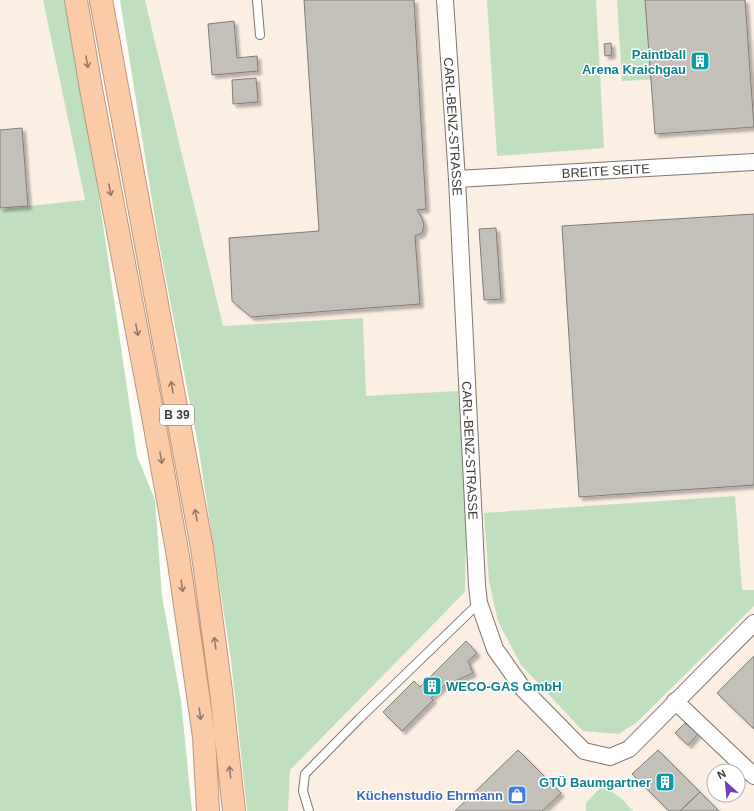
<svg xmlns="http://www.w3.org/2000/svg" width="754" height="811" viewBox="0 0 754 811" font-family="Arial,sans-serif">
	<defs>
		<filter id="shadow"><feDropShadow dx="3.5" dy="3.5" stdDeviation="1" flood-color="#0004"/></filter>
	</defs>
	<rect width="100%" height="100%" fill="#fffaf5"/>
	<path fill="#fbeee3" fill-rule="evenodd" d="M 0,0 L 43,0 L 85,200 L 0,209 Z
		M 145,0 L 754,0 L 754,811 L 288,811 L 289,770 L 465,592 L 458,391 L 366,397 L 363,318 L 223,326 ZM 714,771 L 738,771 L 738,795 L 714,795 Z"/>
	<path fill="#bfdfbe" d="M 43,0 L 70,0 L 137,456 L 155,500 L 162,596 L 181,701 L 192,811 L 0,811 L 0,209 L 85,200 Z
		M 120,0 L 145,0 L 223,326 L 363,318 L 366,396 L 458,391 L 466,516 L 465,592 L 290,770 L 288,811 L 247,811 L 231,660 L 198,445 L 158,238 Z
		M 487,0 L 596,0 L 604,148 L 497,156 Z
		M 617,0 L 732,0 L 738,75 L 622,81 Z
		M 735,496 L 742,590 L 754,590 L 754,606 L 636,723 L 618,734 L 583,731 L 521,665 L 498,621 L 489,581 L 484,513 Z
		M 603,785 L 623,800 L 633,811 L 586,811 L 586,803 Z"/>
	<path fill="#c3bfb9" stroke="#807c76" filter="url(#shadow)" d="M 304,0 L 414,0 L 426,209 L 417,210 L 422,218 L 424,226 L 422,233 L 415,236 L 420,304 L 251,317 L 232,301 L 229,238 L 319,231 Z
		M 645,0 L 745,0 L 754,127 L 655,134 Z
		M 234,21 L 237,58 L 257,56 L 258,71 L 212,75 L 208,24 Z
		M 611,43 L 612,55 L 605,56 L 604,44 Z
		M 256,78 L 258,102 L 233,104 L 232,80 Z
		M 22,128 L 28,206 L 0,208 L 0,130 Z
		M 754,214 L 754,485 L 579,497 L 562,226 Z
		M 496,228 L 501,299 L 484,300 L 479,229 Z
		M 466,641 L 477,653 L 468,661 L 473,673 L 444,686 L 431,698 L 433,700 L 402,731 L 383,712 L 414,681 L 420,687 Z
		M 754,656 L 754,729 L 717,693 Z
		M 685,723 L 698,734 L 688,745 L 675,733 Z
		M 518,750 L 561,793 L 542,811 L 455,811 Z
		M 658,750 L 700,792 L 680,811 L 669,811 L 632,774 Z
		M 700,792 L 719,811 L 680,811 Z"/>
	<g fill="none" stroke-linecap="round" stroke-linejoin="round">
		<defs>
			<path id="lane" d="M 257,0 L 260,35
				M 309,811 L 303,791 L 305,774 L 359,719 L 479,603"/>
			<g id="street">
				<path id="s1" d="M 445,0 L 457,179 L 477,585 L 479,603 L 495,649 L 524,690 L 584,751 L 610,757 L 629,749 L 754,623"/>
				<path id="s2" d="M 457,179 L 754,162"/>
				<path d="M 675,701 L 754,776"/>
			</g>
			<path id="highway" d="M 76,0 L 91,89 L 153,416 L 178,556 L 204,737 L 208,811
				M 101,0 L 202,548 L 221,691 L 234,811"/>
		</defs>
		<use href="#lane" stroke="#7b7671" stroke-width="10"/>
		<use href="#street" stroke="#7b7671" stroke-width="18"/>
		<use href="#highway" stroke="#b99881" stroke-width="24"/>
		<use href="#lane" stroke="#fff" stroke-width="8"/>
		<use href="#street" stroke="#fff" stroke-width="16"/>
		<use href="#highway" stroke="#fbcaa7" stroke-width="22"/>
	</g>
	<defs><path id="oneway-shaft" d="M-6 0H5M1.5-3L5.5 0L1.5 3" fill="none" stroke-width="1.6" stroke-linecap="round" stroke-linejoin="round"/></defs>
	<g stroke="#947c6b">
		<use href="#oneway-shaft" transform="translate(87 62) rotate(80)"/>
		<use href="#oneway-shaft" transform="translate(110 190) rotate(79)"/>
		<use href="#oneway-shaft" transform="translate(137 330) rotate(79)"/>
		<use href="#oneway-shaft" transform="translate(172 387) rotate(-100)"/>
		<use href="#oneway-shaft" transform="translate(161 458) rotate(80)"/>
		<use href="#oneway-shaft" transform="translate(196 515) rotate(-101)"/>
		<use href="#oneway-shaft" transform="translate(182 586) rotate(82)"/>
		<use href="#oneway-shaft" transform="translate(215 643) rotate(-98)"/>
		<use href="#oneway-shaft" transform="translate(200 714) rotate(82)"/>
		<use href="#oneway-shaft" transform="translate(230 772) rotate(-96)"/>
	</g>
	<defs>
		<symbol id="building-square" viewBox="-11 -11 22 22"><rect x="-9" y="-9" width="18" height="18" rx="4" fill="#0f9aa8" stroke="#fff"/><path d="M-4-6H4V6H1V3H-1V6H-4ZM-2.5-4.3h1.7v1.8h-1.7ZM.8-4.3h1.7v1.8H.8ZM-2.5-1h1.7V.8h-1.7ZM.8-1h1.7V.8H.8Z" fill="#fff"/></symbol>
		<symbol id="shop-square" viewBox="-11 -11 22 22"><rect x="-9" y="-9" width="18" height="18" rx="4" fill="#3f7fe0" stroke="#fff"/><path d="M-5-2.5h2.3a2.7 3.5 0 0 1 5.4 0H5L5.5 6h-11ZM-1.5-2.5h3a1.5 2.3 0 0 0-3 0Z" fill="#fff"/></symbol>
	</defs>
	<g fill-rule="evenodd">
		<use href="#building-square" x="689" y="50" width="22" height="22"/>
		<use href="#building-square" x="421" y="675" width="22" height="22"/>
		<use href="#building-square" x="654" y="771" width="22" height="22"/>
		<use href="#shop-square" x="506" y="784" width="22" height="22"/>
	</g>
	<g text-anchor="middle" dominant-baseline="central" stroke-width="3" stroke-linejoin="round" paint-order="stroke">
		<rect fill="#fff" stroke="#797675" stroke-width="1" x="160" y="405" width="34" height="20" rx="3"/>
		<g font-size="12" font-weight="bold" fill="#3f3c3a">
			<text x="177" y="415">B 39</text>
		</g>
		<g font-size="13" font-weight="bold" fill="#0d838f" stroke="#fff" text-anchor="end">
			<text x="686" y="54">Paintball<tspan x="686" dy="15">Arena Kraichgau</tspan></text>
			<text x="446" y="686" text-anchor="start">WECO-GAS GmbH</text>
			<text x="651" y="782">GTÜ Baumgartner</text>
		</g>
		<g font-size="13" fill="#3f3c3a" stroke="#fff">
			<text stroke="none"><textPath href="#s1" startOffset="127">CARL-BENZ-STRASSE</textPath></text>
			<text stroke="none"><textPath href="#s2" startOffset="149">BREITE SEITE</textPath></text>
			<text stroke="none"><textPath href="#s1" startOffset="451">CARL-BENZ-STRASSE</textPath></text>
		</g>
		<g font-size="13" font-weight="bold" fill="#366cbe" stroke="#fff" text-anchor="end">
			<text x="503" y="795">Küchenstudio Ehrmann</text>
		</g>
	</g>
	<g transform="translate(726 783) rotate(333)"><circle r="19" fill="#ffffff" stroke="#b2b1b0"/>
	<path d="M0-3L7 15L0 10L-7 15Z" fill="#723eb6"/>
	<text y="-6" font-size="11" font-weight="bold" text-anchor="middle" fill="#3f3c3a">N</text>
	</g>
</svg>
